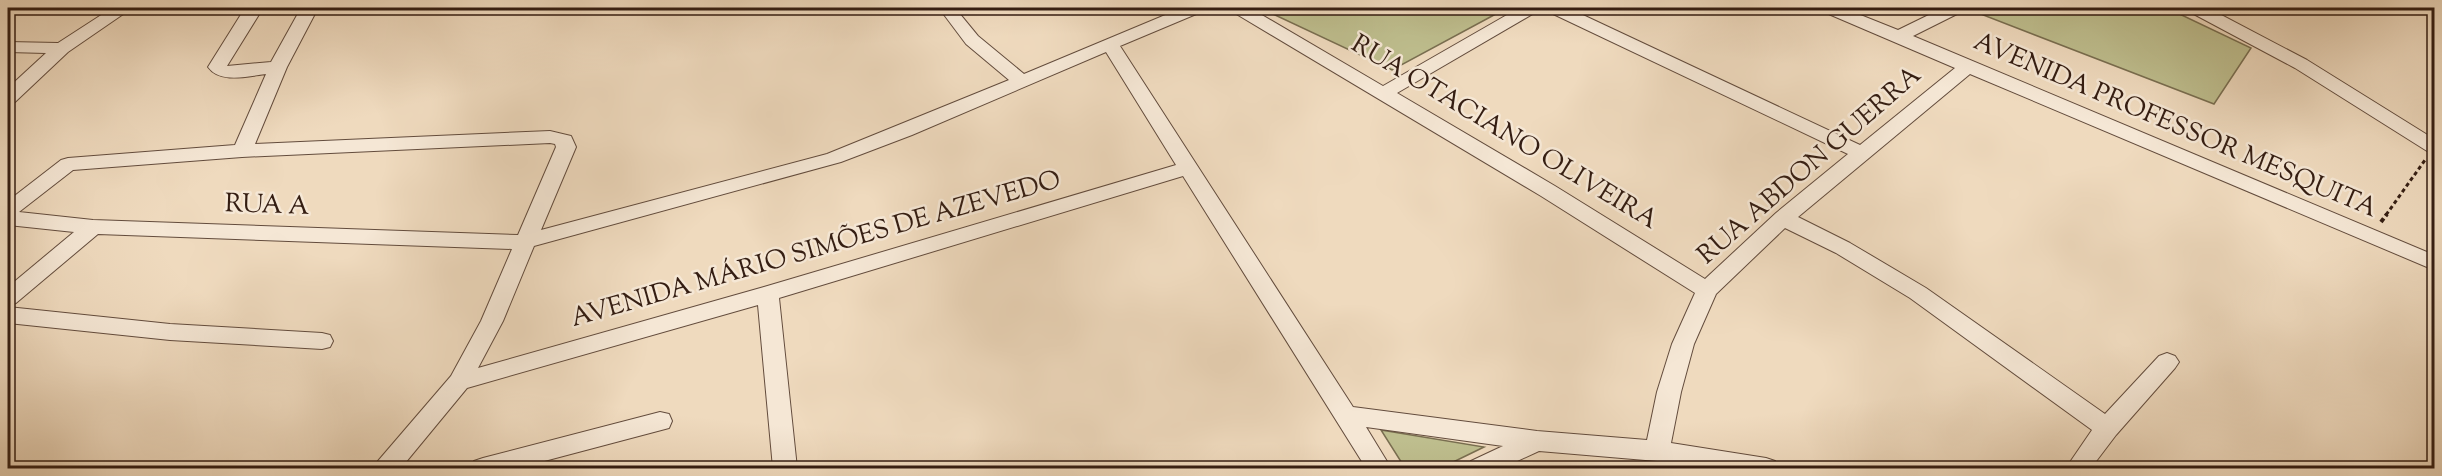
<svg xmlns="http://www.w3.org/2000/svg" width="2442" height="476" viewBox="0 0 2442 476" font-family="'Sorts Mill Goudy',serif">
	<rect width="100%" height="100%" fill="#efdabe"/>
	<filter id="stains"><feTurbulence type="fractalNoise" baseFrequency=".00333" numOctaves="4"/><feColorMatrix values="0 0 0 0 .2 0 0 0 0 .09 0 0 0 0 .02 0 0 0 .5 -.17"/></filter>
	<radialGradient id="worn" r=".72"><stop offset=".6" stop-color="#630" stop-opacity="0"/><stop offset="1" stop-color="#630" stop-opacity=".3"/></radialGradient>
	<path fill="#bebe8e" stroke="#796e50" stroke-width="1.5" d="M 1260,8 L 1507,8 L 1392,70 Z
		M 1989,8 L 2167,8 L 2251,48 L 2214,104 L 1978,13 Z
		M 1381,430 L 1484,447 L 1441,468 L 1405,468 Z"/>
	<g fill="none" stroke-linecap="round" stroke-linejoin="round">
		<defs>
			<path id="minor" d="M 112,8 L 132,8 L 68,52 L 15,102 L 8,103 L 8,88 L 46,53 L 8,52 L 8,42 L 58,43 Z
				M 245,8 L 263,8 L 227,66 L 271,62 L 301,8 L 318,8 L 287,67 L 255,144 L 550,131 L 571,136 L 576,147 L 541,230 L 827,154 L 1009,80 L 966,44 L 939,8 L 955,8 L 978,36 L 1024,74 L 1182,8 L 1203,8 L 1201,12 L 1120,46 L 1353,407 L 1537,431 L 1647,440 L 1657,392 L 1672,344 L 1695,293 L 1541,196 L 1233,12 L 1231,8 L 1250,8 L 1383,86 L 1519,8 L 1538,8 L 1536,12 L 1397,93 L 1555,186 L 1705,279 L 1776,213 L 1848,154 L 1549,12 L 1547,8 L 1568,8 L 1860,145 L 1955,68 L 1824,12 L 1822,8 L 1843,8 L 1898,30 L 1943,8 L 1963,8 L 1961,12 L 1913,36 L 2434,255 L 2434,270 L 1970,74 L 1798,217 L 1850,243 L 1926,288 L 2105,414 L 2159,356 L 2167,353 L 2175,356 L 2179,362 L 2175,368 L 2116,435 L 2091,468 L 2066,468 L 2092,430 L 1910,298 L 1836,253 L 1785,228 L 1716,294 L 1694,344 L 1681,392 L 1671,443 L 1766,458 L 1775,461 L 1778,468 L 1706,468 L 1657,461 L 1539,451 L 1502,468 L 1468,468 L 1471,461 L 1503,446 L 1366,427 L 1391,468 L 1366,468 L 1183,176 L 779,298 L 797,468 L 773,468 L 758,305 L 467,388 L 401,468 L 375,468 L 378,461 L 451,376 L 481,321 L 512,249 L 98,234 L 16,303 L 8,306 L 8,287 L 74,232 L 8,225 L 8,201 L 61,160 L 68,158 L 235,145 L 266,74 C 248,76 220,84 208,67 ZM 1106,52 L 1176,165 L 764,287 L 478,368 L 503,321 L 534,246 L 841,162 L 912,135 ZM 550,143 L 555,144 L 556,147 L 518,235 L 93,220 L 19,212 L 73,170 L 242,157 Z
				M 2187,8 L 2208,8 L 2307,60 L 2434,139 L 2434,153 L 2427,151 L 2295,68 L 2190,12 Z
				M 8,307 L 170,324 L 322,333 L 330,335 L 333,341 L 330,347 L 322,349 L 170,340 L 8,323 Z
				M 660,412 L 669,414 L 672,421 L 669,428 L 518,468 L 471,468 L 474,461 L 483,458 Z"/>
		</defs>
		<use href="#minor" stroke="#634c3d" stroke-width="2"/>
		<path stroke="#341d12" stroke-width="3" stroke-dasharray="4 3" stroke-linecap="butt" d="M 2386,215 L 2425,160"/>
		<path stroke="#341d12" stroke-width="4" stroke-dasharray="4.5 3" stroke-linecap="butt" d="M 2381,222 L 2387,214"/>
		<use href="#minor" fill="#f5e7d5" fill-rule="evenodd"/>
	</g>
	<g text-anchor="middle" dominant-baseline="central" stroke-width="5" stroke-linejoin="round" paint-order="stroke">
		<g font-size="26" fill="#341d12" stroke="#f5e7d5">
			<text transform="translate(2175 126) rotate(23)">AVENIDA PROFESSOR MESQUITA</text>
			<text transform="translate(1504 133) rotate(31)">RUA OTACIANO OLIVEIRA</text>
			<text transform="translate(1810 166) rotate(-41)">RUA ABDON GUERRA</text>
			<text transform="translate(267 206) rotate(2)">RUA A</text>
			<text transform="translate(816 250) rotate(-16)">AVENIDA MÁRIO SIMÕES DE AZEVEDO</text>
		</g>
	</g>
	<rect width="2442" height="476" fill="none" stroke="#efdabe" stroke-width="30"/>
	<rect x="9" y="9" width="2424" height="458" fill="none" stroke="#341d12" stroke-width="3"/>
	<rect x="15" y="15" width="2412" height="446" fill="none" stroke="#341d12" stroke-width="1.5"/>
	<rect width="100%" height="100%" filter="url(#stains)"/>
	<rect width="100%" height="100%" fill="url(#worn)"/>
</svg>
